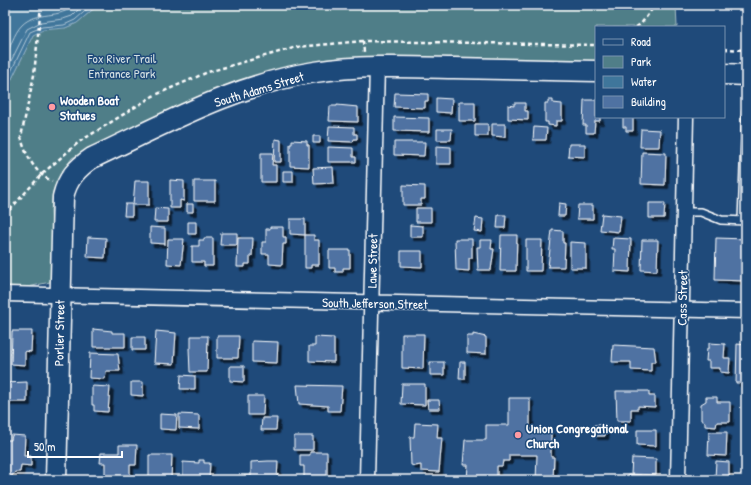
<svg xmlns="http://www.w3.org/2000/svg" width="751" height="485" viewBox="0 0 751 485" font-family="'Patrick Hand',sans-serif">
	<defs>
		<filter id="shadow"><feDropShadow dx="3.5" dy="3.5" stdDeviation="0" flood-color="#0009"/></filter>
	</defs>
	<rect width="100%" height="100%" fill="#1f4a7a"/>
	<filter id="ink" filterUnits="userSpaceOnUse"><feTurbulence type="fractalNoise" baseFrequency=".025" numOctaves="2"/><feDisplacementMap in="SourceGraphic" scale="8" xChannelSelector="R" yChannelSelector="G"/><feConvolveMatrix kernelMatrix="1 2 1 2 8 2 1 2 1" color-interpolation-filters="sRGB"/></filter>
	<g filter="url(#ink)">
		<path fill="#507e88" stroke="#a8bec4" d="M 35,5 L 65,28 L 77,23 L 98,5 L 676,5 L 677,27 L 596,27 L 596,62 L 256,76 L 207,93 L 105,141 L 72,158 L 63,171 L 53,191 L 51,211 L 54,275 L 50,282 L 28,287 L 5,286 L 5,93 L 33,35 Z"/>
		<path fill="#3f769b" stroke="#8cadc3" d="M 5,5 L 98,5 L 77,23 L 65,28 L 43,30 L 33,35 L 5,93 Z"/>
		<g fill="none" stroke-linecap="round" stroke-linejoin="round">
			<path stroke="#b2c8d7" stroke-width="1" d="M 5,59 C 10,48 14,33 22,25 C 37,10 60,20 74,5
				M 5,73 L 27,29 L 41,22 L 63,19 L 72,16 L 83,5
				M 5,84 L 30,32 L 42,27 L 64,25 L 75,20 L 92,5"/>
		</g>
		<path fill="#4f72a2" stroke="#fff" filter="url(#shadow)" d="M 395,93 L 428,94 L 428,101 L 425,101 L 425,108 L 394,107 Z
			M 436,98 L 452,99 L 451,113 L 436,112 Z
			M 548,100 L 553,100 L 553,103 L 562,104 L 562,121 L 556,121 L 556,126 L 548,125 L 548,122 L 545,122 L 545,103 L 548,103 Z
			M 584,100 L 596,100 L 596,117 L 600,117 L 600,121 L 595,121 L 594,133 L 586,133 L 586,125 L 583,125 Z
			M 459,102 L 475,102 L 475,121 L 459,121 Z
			M 514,103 L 525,103 L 525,111 L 528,111 L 528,120 L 508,119 L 508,105 L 514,106 Z
			M 337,105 L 358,107 L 358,122 L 329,121 L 330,106 L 337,106 Z
			M 394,117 L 429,118 L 429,132 L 394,131 Z
			M 623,117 L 633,117 L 633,131 L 626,131 L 626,127 L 623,127 Z
			M 475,124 L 488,124 L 488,136 L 475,136 Z
			M 492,124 L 505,124 L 505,137 L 492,136 Z
			M 329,126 L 354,127 L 354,134 L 357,134 L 357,139 L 354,139 L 353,142 L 328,141 Z
			M 534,127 L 547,128 L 546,140 L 533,140 Z
			M 437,129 L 452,129 L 451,140 L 437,140 Z
			M 641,129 L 660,130 L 659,147 L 640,147 Z
			M 313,136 L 320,136 L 320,143 L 313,143 Z
			M 275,139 L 281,140 L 281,162 L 274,162 Z
			M 292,140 L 307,141 L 307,145 L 309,145 L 309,167 L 290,166 L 290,144 L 292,144 Z
			M 394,142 L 425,142 L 424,156 L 394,155 Z
			M 569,144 L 585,144 L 585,157 L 568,156 Z
			M 436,146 L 451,147 L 451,164 L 436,164 Z
			M 328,147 L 353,148 L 353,157 L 356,157 L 356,162 L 328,162 Z
			M 642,152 L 666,153 L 665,185 L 641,184 Z
			M 261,153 L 273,153 L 272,165 L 276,165 L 276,182 L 261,182 Z
			M 333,167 L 334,183 L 314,184 L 313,168 Z
			M 283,171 L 293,171 L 293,182 L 283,182 Z
			M 170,180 L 184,181 L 184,201 L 180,200 L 180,208 L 170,208 Z
			M 135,181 L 149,181 L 149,205 L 133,205 Z
			M 194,181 L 215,181 L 215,201 L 194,201 Z
			M 403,185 L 425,186 L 425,199 L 421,199 L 421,205 L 403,205 Z
			M 559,203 L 566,204 L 565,216 L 558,216 Z
			M 649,203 L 665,203 L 664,218 L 649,218 Z
			M 125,204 L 132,204 L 132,216 L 124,216 Z
			M 187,204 L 193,204 L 193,212 L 187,212 Z
			M 578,205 L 593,205 L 593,219 L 577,219 Z
			M 155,208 L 168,209 L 168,222 L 154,222 Z
			M 416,208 L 431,208 L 431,222 L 416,222 Z
			M 602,214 L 621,216 L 619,232 L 600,230 Z
			M 498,215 L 506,215 L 505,228 L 497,228 Z
			M 476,218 L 483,219 L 482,232 L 474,231 Z
			M 290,219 L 305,219 L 305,235 L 290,234 Z
			M 188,222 L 196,222 L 196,234 L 188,234 Z
			M 410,225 L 423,226 L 423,237 L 410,237 Z
			M 150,227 L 165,228 L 165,244 L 150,243 Z
			M 270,227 L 283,227 L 283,237 L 286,237 L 286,244 L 283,244 L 282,265 L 269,264 L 269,254 L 262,254 L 262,242 L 266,242 L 266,229 L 270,229 Z
			M 552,230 L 563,231 L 563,243 L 565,243 L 564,267 L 548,267 Z
			M 221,233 L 237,233 L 237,245 L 220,245 Z
			M 305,235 L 314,235 L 314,240 L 319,240 L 319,265 L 311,265 L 311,268 L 305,268 Z
			M 501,235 L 517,235 L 516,271 L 500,271 Z
			M 88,237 L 106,238 L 105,258 L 87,257 Z
			M 204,238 L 213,238 L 213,266 L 204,266 L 204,262 L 192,262 L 192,246 L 199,246 L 199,240 L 204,240 Z
			M 238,238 L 253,238 L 252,256 L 250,256 L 250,264 L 245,264 L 245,267 L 237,267 Z
			M 613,238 L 631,239 L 630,272 L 614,271 L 615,249 L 612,249 Z
			M 716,238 L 746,239 L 746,281 L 715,280 Z
			M 168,239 L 184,239 L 181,265 L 167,264 Z
			M 455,239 L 472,239 L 472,258 L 469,258 L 469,271 L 456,270 Z
			M 480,240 L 492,240 L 491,249 L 494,249 L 491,270 L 478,270 L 477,247 L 480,247 Z
			M 526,240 L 542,240 L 541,271 L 526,271 Z
			M 642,240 L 658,240 L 657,271 L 641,270 Z
			M 570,242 L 586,243 L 586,268 L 570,268 Z
			M 329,250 L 350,250 L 350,268 L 343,268 L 343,272 L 335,272 L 335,268 L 329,268 Z
			M 401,251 L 422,251 L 422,267 L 401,266 Z
			M 93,329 L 112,331 L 112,333 L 125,333 L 125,347 L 93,347 Z
			M 12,331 L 32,331 L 31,352 L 25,351 L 25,365 L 11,364 Z
			M 156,331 L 176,333 L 174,364 L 154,363 Z
			M 402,334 L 424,334 L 423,369 L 402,368 Z
			M 473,334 L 486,337 L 486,354 L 467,353 L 467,336 L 473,336 Z
			M 191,336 L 208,336 L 207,372 L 190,372 L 189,348 L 191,348 Z
			M 217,336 L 239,336 L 238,358 L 217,358 Z
			M 132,337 L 145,337 L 145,350 L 132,350 Z
			M 315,337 L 334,338 L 334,362 L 309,361 L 309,346 L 315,346 Z
			M 252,341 L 278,342 L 277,363 L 252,362 Z
			M 709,343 L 725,344 L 724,358 L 730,358 L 729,373 L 720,372 L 720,368 L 709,368 L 709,361 L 706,361 L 707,348 L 709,348 Z
			M 737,344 L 746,345 L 746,375 L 744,375 L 744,383 L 736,383 Z
			M 613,345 L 654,347 L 656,362 L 651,362 L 651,371 L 631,370 L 631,362 L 612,362 Z
			M 90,353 L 118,354 L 120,371 L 106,371 L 105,379 L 89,378 Z
			M 430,362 L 444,362 L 444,375 L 430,375 Z
			M 460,362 L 465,362 L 465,379 L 459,379 Z
			M 230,366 L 244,366 L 244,382 L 230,381 Z
			M 181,375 L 195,376 L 195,389 L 180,389 Z
			M 27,382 L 27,402 L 6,402 L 5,383 Z
			M 131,382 L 143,382 L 143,396 L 131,395 Z
			M 402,384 L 425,384 L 425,405 L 401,404 Z
			M 297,385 L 342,386 L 340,411 L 328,411 L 328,406 L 299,404 Z
			M 92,386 L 110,387 L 108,412 L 94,411 L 94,405 L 92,405 Z
			M 616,391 L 649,391 L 649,396 L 655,396 L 655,407 L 638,406 L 638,409 L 631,409 L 631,421 L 617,421 Z
			M 248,396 L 264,396 L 263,415 L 248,415 Z
			M 706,397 L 717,397 L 717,402 L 730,402 L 730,422 L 717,422 L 716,427 L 705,426 L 705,422 L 701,420 L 701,404 L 706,401 Z
			M 509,398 L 530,398 L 530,431 L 551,431 L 551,457 L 554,457 L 553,480 L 536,480 L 537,455 L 509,455 L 509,461 L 503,461 L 502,466 L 497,466 L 497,480 L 467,480 L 468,465 L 463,465 L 465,440 L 486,440 L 486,425 L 509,425 Z
			M 427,400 L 439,400 L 440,409 L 428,409 Z
			M 160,414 L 177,415 L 176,430 L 160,429 Z
			M 179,414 L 199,415 L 199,429 L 179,428 Z
			M 262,418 L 277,418 L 276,430 L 261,430 Z
			M 415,423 L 438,424 L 437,438 L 442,438 L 439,472 L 421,471 L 421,465 L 415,466 L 411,465 L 410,437 L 414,437 Z
			M 594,425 L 606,425 L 605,436 L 594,436 Z
			M 637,430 L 656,430 L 656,446 L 637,445 Z
			M 709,432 L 727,432 L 726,456 L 708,455 Z
			M 12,435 L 25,436 L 24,456 L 31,456 L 31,466 L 21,465 L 20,472 L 15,472 L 11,477 L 5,478 L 5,440 L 11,440 Z
			M 294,436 L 313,436 L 313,450 L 294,450 Z
			M 119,445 L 137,445 L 136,465 L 130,465 L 130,480 L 120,480 L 120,476 L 105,476 L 105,463 L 100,463 L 101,453 L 119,453 Z
			M 310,452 L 327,452 L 327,480 L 304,480 L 304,466 L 300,466 L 300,455 L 310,455 Z
			M 149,455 L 172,455 L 171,480 L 149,480 Z
			M 632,458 L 656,459 L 656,475 L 631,474 Z
			M 199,460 L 204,460 L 204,463 L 210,463 L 209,480 L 183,480 L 183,462 L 199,463 Z
			M 268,461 L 278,461 L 277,480 L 244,480 L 244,476 L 251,476 L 251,462 Z
			M 716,461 L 729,462 L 729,479 L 715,478 Z
			M 628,475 L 641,476 L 641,480 L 628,480 Z"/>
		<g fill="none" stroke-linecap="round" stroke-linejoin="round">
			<defs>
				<path id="lane" d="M 684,212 L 701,212 L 721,220 L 746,221
					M 742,221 L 746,112"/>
				<path id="street" d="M 5,294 L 746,311
					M 367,480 L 377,66
					M 678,480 L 686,117"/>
				<path id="secondary" d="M 724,74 L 746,75
					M 56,480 L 63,197 C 67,179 77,168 92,158 C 163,125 236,84 315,72 C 361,65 407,67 454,68 C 501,69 549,70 596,71"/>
			</defs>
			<use href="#lane" stroke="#fff" stroke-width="10"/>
			<use href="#street" stroke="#fff" stroke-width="17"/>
			<use href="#secondary" stroke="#fff" stroke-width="23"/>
			<path stroke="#fff" stroke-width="2.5" stroke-dasharray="4 3" stroke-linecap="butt" d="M 41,5 L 34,75 L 21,137 C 25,154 35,174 52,181
				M 636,27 L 641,24 L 655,5
				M 363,41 L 364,52
				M 724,49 L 746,50
				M 5,215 L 42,174 L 79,142 L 153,96 L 208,72 L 297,47 L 363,41 L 596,45"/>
			<use href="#lane" stroke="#1f4a7a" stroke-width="7"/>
			<use href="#street" stroke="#1f4a7a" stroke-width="14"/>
			<use href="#secondary" stroke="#1f4a7a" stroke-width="20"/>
		</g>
	</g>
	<g fill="#ff9aa2" stroke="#1f4a7a" stroke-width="1.5">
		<circle cx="52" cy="107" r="4"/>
		<circle cx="518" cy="435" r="4"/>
	</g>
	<g text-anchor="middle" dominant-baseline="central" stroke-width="3" stroke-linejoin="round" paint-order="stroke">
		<g font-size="13" fill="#d3dfe1" stroke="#1f4a7a">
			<text x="122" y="58">Fox River Trail<tspan x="122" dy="15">Entrance Park</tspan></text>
		</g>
		<g font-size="13" fill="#fff" stroke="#1f4a7a">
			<text transform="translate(259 89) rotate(-17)">South Adams Street</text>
			<text transform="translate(372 261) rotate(-89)">Lawe Street</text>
			<text transform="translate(682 298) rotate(-89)">Cass Street</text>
			<text transform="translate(375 303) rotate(1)">South Jefferson Street</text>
			<text transform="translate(59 333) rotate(-89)">Porlier Street</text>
		</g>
		<g font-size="13" font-weight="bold" fill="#fff" stroke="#1f4a7a" text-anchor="start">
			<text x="60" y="100">Wooden Boat<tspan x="60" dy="15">Statues</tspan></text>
			<text x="526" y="428">Union Congregational<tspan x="526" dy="15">Church</tspan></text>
		</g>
	</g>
	<rect width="751" height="485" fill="none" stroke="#1f4a7a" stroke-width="20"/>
	<rect x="10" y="10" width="731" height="465" fill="none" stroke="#fff" stroke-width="1.5" filter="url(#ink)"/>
	<rect x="595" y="26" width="130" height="92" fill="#1f4a7a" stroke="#7992af"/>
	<rect x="603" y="39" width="20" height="6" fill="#1f4a7a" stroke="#7992af"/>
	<text x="631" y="46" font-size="12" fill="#ffffff">Road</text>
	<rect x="603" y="56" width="20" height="12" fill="#507e88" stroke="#7992af"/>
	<text x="631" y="66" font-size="12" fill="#ffffff">Park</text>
	<rect x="603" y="76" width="20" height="12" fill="#3f769b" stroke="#7992af"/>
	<text x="631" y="86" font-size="12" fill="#ffffff">Water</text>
	<rect x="603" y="96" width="20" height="12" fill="#4f72a2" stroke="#7992af"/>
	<text x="631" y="106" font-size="12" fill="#ffffff">Building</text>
	<path d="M28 451v6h94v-6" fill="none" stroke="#ffffff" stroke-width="2"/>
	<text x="34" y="451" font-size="12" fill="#ffffff" stroke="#1f4a7a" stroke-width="3" paint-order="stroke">50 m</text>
</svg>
